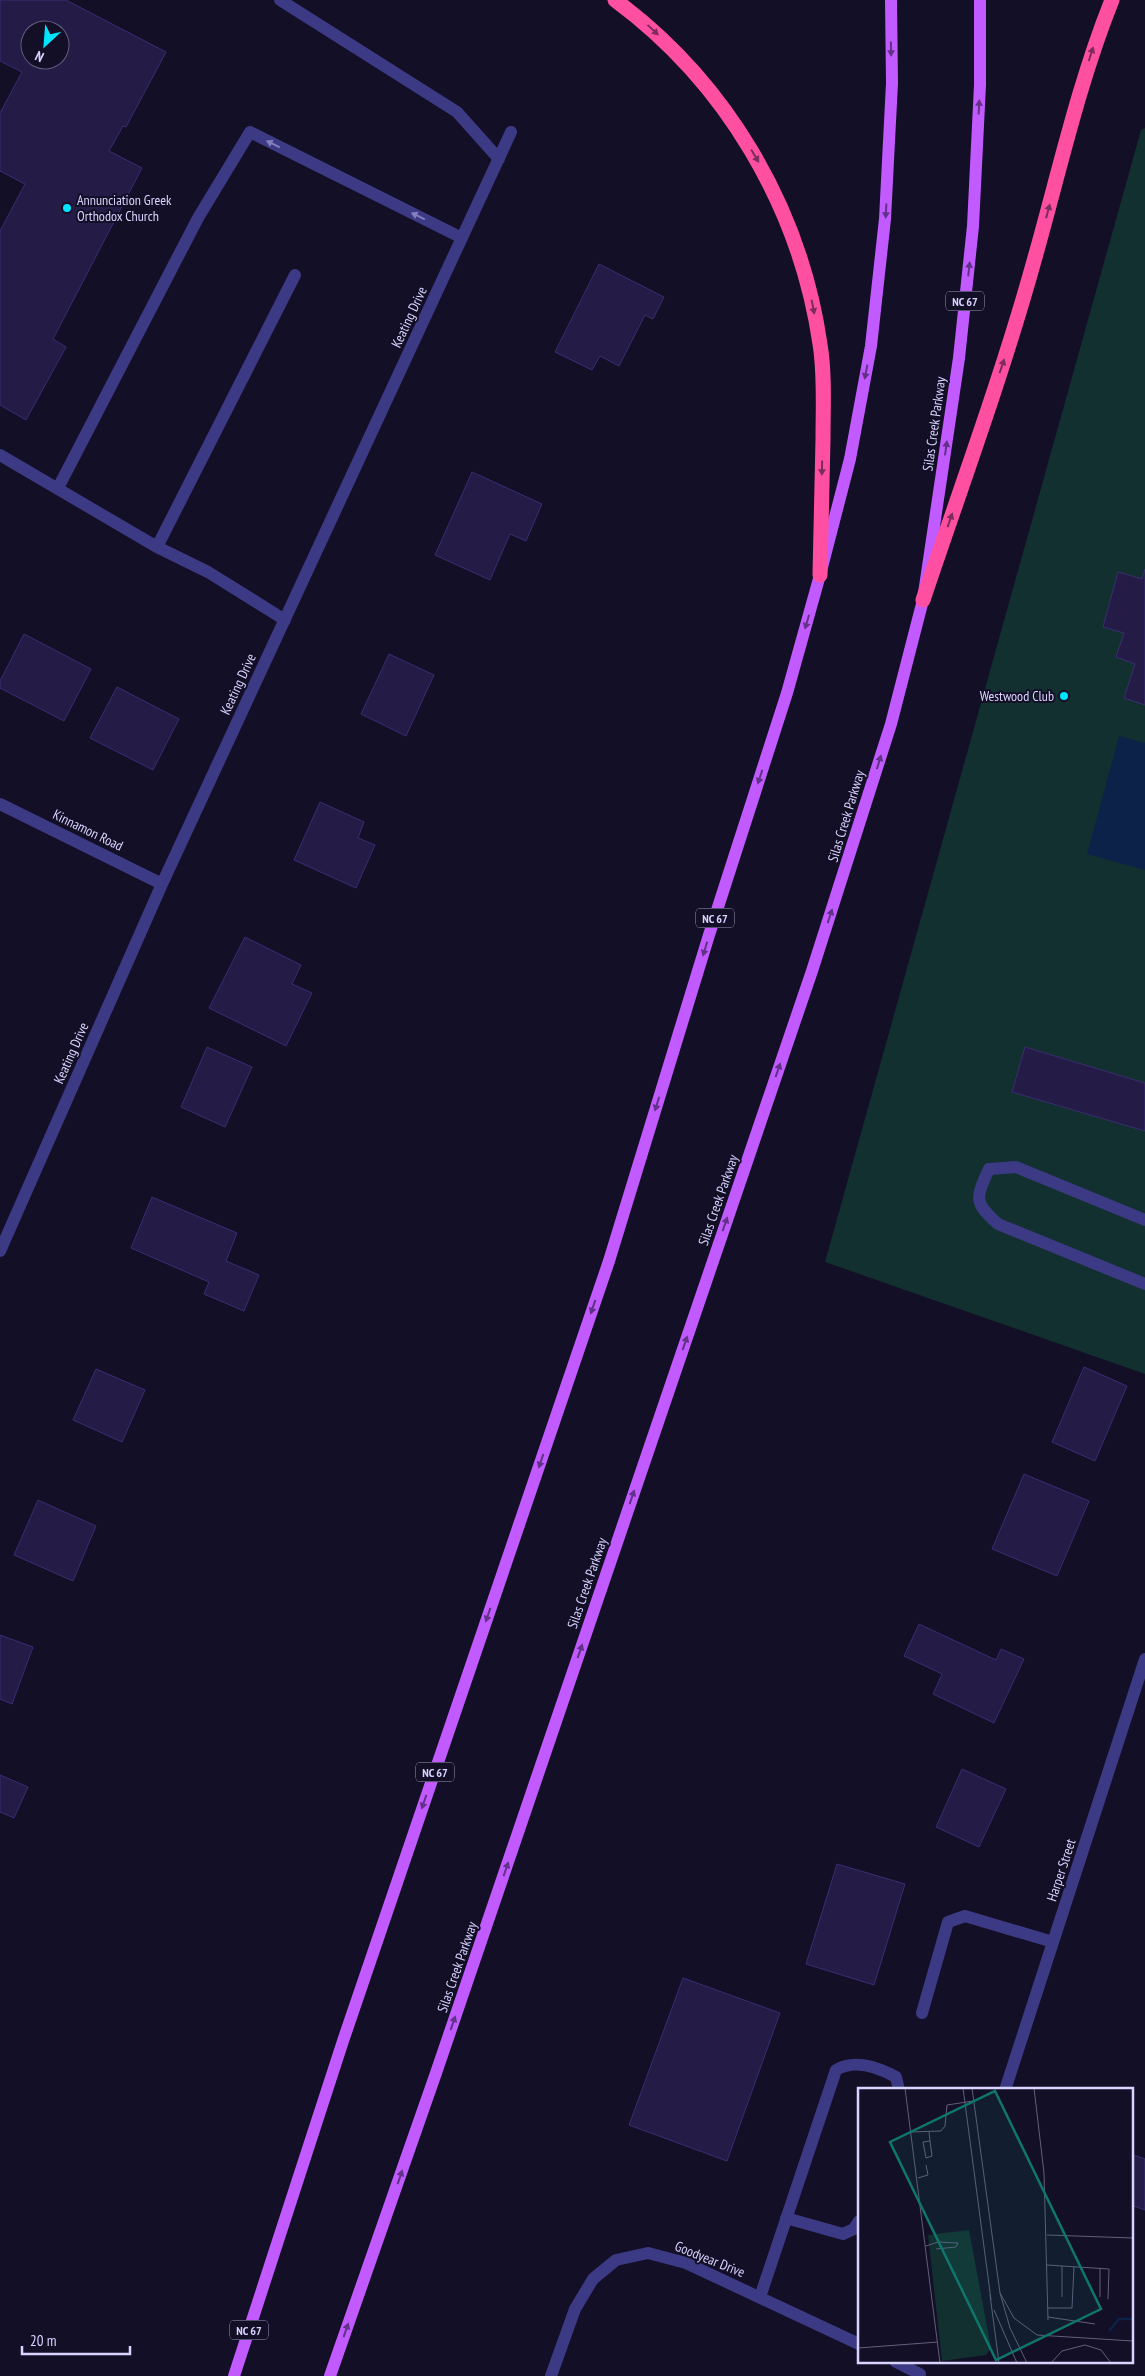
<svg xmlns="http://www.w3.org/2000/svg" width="1145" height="2376" viewBox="0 0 1145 2376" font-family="'PT Sans Narrow',sans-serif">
	<rect width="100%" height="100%" fill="#130f26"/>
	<path fill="#12302f" d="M 1145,128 L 1145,1374 L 825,1262 L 1141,130 Z"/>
	<path fill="#0c2248" d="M 1119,736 L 1145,743 L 1145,870 L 1087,854 Z"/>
	<path fill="#241b47" stroke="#3b2d73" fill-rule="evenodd" d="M 0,0 L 66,0 L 166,52 L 126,127 L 123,126 L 109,151 L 142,168 L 53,339 L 66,347 L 26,420 L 0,405 L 0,231 L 25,184 L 0,171 L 0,113 L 22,72 L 0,61 ZM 30,30 L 60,30 L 60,60 L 30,60 Z
		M 599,264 L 664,297 L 653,319 L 645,315 L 619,366 L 600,356 L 592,370 L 555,352 Z
		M 472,472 L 542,504 L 526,541 L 510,534 L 490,580 L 435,555 Z
		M 1145,569 L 1145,705 L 1124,698 L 1135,664 L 1116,657 L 1124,633 L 1103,627 L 1118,572 L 1142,579 Z
		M 24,634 L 91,669 L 64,721 L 0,688 L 0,681 Z
		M 389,654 L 434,675 L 406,736 L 361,714 Z
		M 117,687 L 179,719 L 153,770 L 90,738 Z
		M 320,802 L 364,822 L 358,838 L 375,845 L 356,888 L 294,860 Z
		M 245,937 L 301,965 L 292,984 L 312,993 L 286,1046 L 209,1008 Z
		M 207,1047 L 252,1067 L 225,1127 L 181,1107 Z
		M 1025,1047 L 1145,1083 L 1145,1131 L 1012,1092 Z
		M 152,1197 L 237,1233 L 226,1261 L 259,1275 L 244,1311 L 204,1294 L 209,1282 L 131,1248 Z
		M 1084,1367 L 1127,1386 L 1095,1461 L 1052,1442 Z
		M 96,1369 L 145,1390 L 122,1442 L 73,1420 Z
		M 1024,1474 L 1089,1501 L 1057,1576 L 992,1549 Z
		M 38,1500 L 96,1526 L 73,1581 L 14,1555 Z
		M 919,1624 L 996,1660 L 1001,1649 L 1024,1659 L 994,1723 L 933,1694 L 942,1674 L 904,1656 Z
		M 0,1635 L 33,1647 L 12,1704 L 0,1699 Z
		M 962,1769 L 1006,1789 L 979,1847 L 936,1827 Z
		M 0,1775 L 28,1787 L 14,1818 L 0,1812 Z
		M 837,1864 L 905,1884 L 874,1985 L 806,1964 Z
		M 683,1978 L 780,2013 L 727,2161 L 629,2125 Z
		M 1131,2154 L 1145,2159 L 1145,2210 L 1131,2205 Z"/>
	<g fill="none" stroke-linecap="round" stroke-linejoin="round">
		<path stroke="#3d3a85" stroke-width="12" d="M 280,0 L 457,112 L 499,159
			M 0,455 L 157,547 L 208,572 L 285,620
			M 58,488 L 198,218 L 250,132 L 462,238
			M 157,547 L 295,275
			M 0,804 L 162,884
			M 1145,1220 L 1016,1167 L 989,1169 C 976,1198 973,1202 998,1224 L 1145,1284
			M 0,1251 L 162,884 L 511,132
			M 922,2013 L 948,1922 L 965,1916 L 1053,1942
			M 1005,2090 L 1145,1659
			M 786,2218 L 843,2234 L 854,2229 L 859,2221
			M 760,2297 L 836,2070 C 854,2059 878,2067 896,2077 L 899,2090
			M 896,2362 L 920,2374
			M 551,2376 L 575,2309 L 593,2279 L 616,2260 L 648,2253 L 686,2263 L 859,2344"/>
		<path stroke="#c25bff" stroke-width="12" d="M 234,2376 L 343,2041 L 609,1261 L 709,935 L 787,693 L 820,575 L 850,459 L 871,346 L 885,219 L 892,83 L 891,0
			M 330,2376 L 436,2073 L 812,971 L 891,724 L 923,600 L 959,358 L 973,226 L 980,85 L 980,0"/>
		<path stroke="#ff4fa3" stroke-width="15" d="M 615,0 C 726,82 800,207 820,344 C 825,375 823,408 823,439 C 822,484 821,529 820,575
			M 923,600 C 961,487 1002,376 1034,261 C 1059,173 1078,85 1112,0"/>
	</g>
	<defs><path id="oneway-solid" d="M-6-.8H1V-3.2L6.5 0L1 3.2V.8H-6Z" transform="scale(1.25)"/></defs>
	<g fill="#7d2c5e">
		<use href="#oneway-solid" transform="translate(653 30) rotate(43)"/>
		<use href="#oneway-solid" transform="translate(1091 54) rotate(-72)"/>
		<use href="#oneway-solid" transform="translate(755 156) rotate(59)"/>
		<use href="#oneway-solid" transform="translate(1048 211) rotate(-75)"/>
		<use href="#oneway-solid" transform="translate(813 307) rotate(79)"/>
		<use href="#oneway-solid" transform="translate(1002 366) rotate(-71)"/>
		<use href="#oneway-solid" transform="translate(822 468) rotate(91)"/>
		<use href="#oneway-solid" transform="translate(950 520) rotate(-71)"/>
	</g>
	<g fill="#623188">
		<use href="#oneway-solid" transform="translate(891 49) rotate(89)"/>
		<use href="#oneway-solid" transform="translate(979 107) rotate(-87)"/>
		<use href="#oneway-solid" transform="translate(886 211) rotate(93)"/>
		<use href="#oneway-solid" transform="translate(969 269) rotate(-84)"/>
		<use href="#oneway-solid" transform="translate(866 372) rotate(101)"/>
		<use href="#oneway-solid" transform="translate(946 448) rotate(-82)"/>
		<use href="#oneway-solid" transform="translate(807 622) rotate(106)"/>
		<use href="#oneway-solid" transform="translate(879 762) rotate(-73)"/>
		<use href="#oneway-solid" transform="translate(760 777) rotate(108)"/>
		<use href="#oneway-solid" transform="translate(830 916) rotate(-72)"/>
		<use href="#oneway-solid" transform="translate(705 949) rotate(107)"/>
		<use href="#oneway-solid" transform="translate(778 1070) rotate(-71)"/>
		<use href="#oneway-solid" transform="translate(657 1104) rotate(107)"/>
		<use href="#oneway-solid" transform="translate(725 1224) rotate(-71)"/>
		<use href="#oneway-solid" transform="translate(593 1307) rotate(109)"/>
		<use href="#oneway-solid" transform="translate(685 1343) rotate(-71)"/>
		<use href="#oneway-solid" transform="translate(541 1461) rotate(109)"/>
		<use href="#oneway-solid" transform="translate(632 1497) rotate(-71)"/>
		<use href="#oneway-solid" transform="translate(488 1615) rotate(109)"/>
		<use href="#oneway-solid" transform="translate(580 1651) rotate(-71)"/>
		<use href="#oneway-solid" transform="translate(424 1802) rotate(109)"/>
		<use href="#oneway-solid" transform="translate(506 1869) rotate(-71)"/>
		<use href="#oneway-solid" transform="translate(453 2023) rotate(-71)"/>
		<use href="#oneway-solid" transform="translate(400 2177) rotate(-71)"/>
		<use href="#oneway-solid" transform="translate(346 2330) rotate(-71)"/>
	</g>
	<g fill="#837fbc">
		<use href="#oneway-solid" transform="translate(273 144) rotate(-154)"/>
		<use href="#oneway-solid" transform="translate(418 216) rotate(-154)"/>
	</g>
	<g fill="#00e5ff" stroke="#130f26" stroke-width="2">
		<circle cx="67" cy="208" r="5"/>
		<circle cx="1064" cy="696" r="5"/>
	</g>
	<g text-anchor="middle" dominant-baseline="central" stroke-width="4" stroke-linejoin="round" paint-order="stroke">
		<g fill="#130f26" stroke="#9e99be" stroke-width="1">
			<rect x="946" y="291.5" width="38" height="19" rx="4"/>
			<rect x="696" y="908.5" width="38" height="19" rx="4"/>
			<rect x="416" y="1762.5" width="38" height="19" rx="4"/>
			<rect x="230" y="2320.5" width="38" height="19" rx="4"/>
		</g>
		<g font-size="12" font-weight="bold" fill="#d9d4ff">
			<text x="965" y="301">NC 67</text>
			<text x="715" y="918">NC 67</text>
			<text x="435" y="1772">NC 67</text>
			<text x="249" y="2330">NC 67</text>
		</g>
		<g font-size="14" fill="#d9d4ff" stroke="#130f26" text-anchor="start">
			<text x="77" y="200">Annunciation Greek<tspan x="77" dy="16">Orthodox Church</tspan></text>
			<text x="1054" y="696" text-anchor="end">Westwood Club</text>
		</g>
		<g font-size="14" fill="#d9d4ff" stroke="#130f26">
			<text transform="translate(409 317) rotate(-65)">Keating Drive</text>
			<text transform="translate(934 424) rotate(-82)">Silas Creek Parkway</text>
			<text transform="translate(238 684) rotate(-65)">Keating Drive</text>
			<text transform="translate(846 816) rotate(-73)">Silas Creek Parkway</text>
			<text transform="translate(88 830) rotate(26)">Kinnamon Road</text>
			<text transform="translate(71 1053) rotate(-66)">Keating Drive</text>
			<text transform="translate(718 1200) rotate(-71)">Silas Creek Parkway</text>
			<text transform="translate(587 1583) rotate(-71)">Silas Creek Parkway</text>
			<text transform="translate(1061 1870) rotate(-72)">Harper Street</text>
			<text transform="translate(457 1967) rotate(-71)">Silas Creek Parkway</text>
			<text transform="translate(710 2259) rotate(22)">Goodyear Drive</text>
		</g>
	</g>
	<g transform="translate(858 2088)">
		<rect width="275" height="275" fill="#130f26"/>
		<path d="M 111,142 L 133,260 L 128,267 L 84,273 L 70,147 Z" fill="#12302f"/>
		<path fill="none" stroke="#0c2248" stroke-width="2.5" d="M 251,243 L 261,231 L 275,231"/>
		<path fill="none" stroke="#625e7d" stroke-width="1" d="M 47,0 L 82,275M 105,0 L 133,212M 114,0 L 142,205 L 152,240 L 169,275M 176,0 L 186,85 L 190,232M 52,44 L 83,43 L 87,38 L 89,17 L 115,13M 71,44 L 72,53 L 74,68 L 68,70 L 65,54 L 72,53M 60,90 L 70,87 L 68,77M 189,147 L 275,150M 68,158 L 80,154 L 100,155 L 98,159 L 78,161M 189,177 L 251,181 L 250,211M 142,205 L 156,230 L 179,247 L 275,253M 132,207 L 141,275M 204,209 L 204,178M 242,209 L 242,180M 190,220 L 214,220 L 216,179M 136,222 L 159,275M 190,229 L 237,236M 0,260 L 80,254M 193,275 L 204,263 L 227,257 L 243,262 L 253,275"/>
		<path fill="#0f766e" fill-opacity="0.15" stroke="#0f766e" stroke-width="2.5" d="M 137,3 L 243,221 L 138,272 L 32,54 Z"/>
		<rect width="275" height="275" fill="none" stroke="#d9d4ff" stroke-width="2.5"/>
	</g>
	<g transform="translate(45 45) rotate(206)"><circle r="24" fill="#130f26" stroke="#625e7d"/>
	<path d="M0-4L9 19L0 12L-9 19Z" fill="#00e5ff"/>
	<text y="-8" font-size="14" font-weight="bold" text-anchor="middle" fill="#d9d4ff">N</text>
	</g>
	<path d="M22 2346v8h108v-8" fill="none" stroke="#d9d4ff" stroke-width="2.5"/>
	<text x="30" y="2346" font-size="15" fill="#d9d4ff" stroke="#130f26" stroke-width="4" paint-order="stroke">20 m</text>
</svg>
